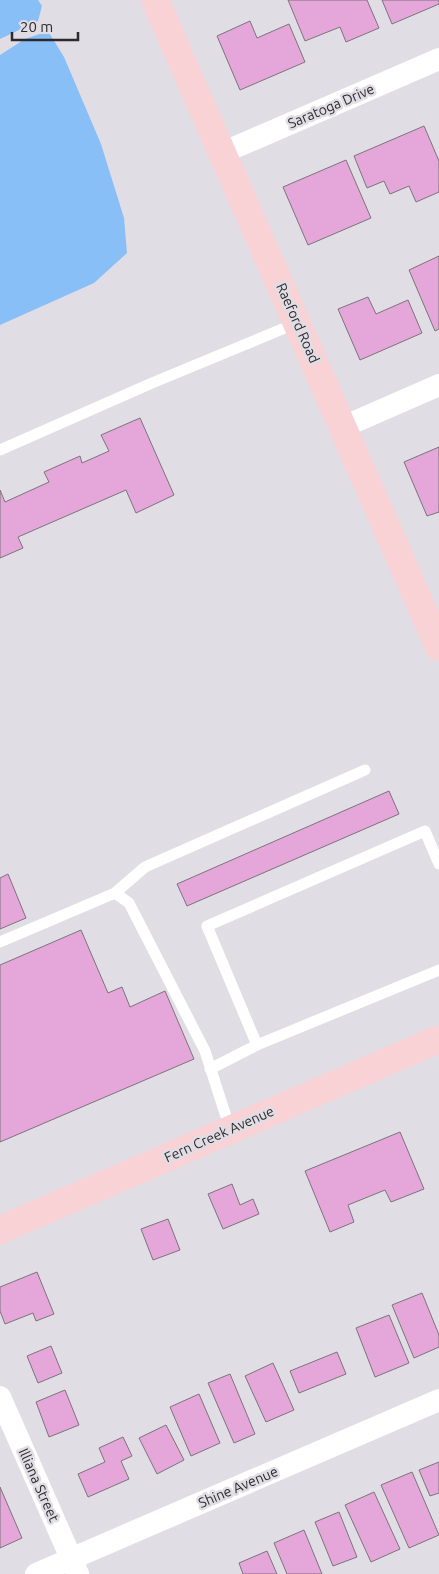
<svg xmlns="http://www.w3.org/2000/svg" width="439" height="1574" viewBox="0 0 439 1574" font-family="Ubuntu,sans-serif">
	<rect width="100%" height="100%" fill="#e1dde5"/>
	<path fill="#88bff7" d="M 0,0 L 38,0 L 42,6 L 38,21 L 0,39 Z
		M 48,31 L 64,57 L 101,144 L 124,218 L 127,253 L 94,283 L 0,325 L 0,55 L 25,39 Z"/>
	<path fill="#e5a7da" stroke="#7b7479" d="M 288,0 L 367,0 L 379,28 L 346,42 L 340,27 L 305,41 Z
		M 382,0 L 439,0 L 439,4 L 392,24 Z
		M 250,21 L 257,38 L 289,24 L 305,62 L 240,90 L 217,36 Z
		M 424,126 L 439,161 L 439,192 L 416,202 L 409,186 L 390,194 L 384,181 L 367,188 L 354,156 Z
		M 346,160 L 371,218 L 308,245 L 283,187 Z
		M 439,256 L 439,329 L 435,331 L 409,270 Z
		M 368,297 L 376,314 L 408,300 L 422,333 L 360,360 L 338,309 Z
		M 140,418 L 174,495 L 136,513 L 126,490 L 18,537 L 23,548 L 0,558 L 0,490 L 5,502 L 49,482 L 44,472 L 80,456 L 82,463 L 109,451 L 101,435 Z
		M 439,447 L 439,512 L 427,516 L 404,462 Z
		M 389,791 L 399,814 L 187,906 L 177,884 Z
		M 8,874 L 26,918 L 0,929 L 0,878 Z
		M 81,930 L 108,993 L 122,987 L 130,1007 L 165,991 L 194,1059 L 0,1142 L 0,965 Z
		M 400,1132 L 424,1189 L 391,1202 L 385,1190 L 348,1205 L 354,1222 L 330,1232 L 305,1171 Z
		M 232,1184 L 240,1205 L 253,1199 L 259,1214 L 223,1229 L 208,1194 Z
		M 168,1219 L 180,1250 L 153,1260 L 141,1229 Z
		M 37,1272 L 54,1314 L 36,1321 L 33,1313 L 5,1324 L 0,1311 L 0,1287 Z
		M 422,1293 L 439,1335 L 439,1347 L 414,1358 L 392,1305 Z
		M 389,1315 L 409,1363 L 375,1377 L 356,1328 Z
		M 51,1346 L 62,1373 L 38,1383 L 27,1356 Z
		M 337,1352 L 346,1374 L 299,1393 L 290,1371 Z
		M 273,1363 L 294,1410 L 266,1422 L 245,1376 Z
		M 230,1374 L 255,1434 L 234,1443 L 208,1383 Z
		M 65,1390 L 79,1425 L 49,1437 L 36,1402 Z
		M 199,1394 L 220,1443 L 191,1456 L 170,1407 Z
		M 166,1425 L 184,1460 L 157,1474 L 139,1438 Z
		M 123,1437 L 132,1456 L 121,1461 L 129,1479 L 88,1497 L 78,1474 L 105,1462 L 99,1448 Z
		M 439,1462 L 439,1493 L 430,1496 L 419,1470 Z
		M 412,1472 L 439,1535 L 409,1548 L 381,1485 Z
		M 0,1487 L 22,1538 L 0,1548 Z
		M 374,1492 L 400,1549 L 371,1562 L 345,1505 Z
		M 339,1512 L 357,1557 L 333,1566 L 315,1522 Z
		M 304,1530 L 322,1574 L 287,1574 L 274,1543 Z
		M 267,1551 L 277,1574 L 243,1574 L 239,1563 Z"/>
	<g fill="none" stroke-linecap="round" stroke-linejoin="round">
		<path stroke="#fff" stroke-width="11" d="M 0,450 L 152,383 L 297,323
			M 439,864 L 425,831 L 207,926 L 257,1045 L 439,970
			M 115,893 L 129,903 L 205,1051 L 230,1129
			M 0,942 L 115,893 L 145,867 L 365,770
			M 210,1069 L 257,1045"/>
		<path stroke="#fff" stroke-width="22" d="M 222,153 L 439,59
			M 343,427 L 439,385
			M 0,1397 L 78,1574
			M 36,1574 L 439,1400"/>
		<path stroke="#f8d2d4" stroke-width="28" d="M 155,0 L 439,647
			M 0,1230 L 439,1039"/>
	</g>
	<g text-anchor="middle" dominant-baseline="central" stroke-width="5" stroke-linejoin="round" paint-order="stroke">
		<g font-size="14" fill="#2c2a2d" stroke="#e1dde5">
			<text transform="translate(331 106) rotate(-23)">Saratoga Drive</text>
			<text transform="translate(298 323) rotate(66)">Raeford Road</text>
			<text transform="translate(219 1134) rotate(-24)">Fern Creek Avenue</text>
			<text transform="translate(39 1485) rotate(66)">Illiana Street</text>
			<text transform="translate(238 1487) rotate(-23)">Shine Avenue</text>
		</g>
	</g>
	<path d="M12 32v8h66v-8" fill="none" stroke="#2c2a2d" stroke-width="2.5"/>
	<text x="20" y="32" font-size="15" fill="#2c2a2d" stroke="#e1dde5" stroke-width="4" paint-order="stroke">20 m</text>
</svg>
